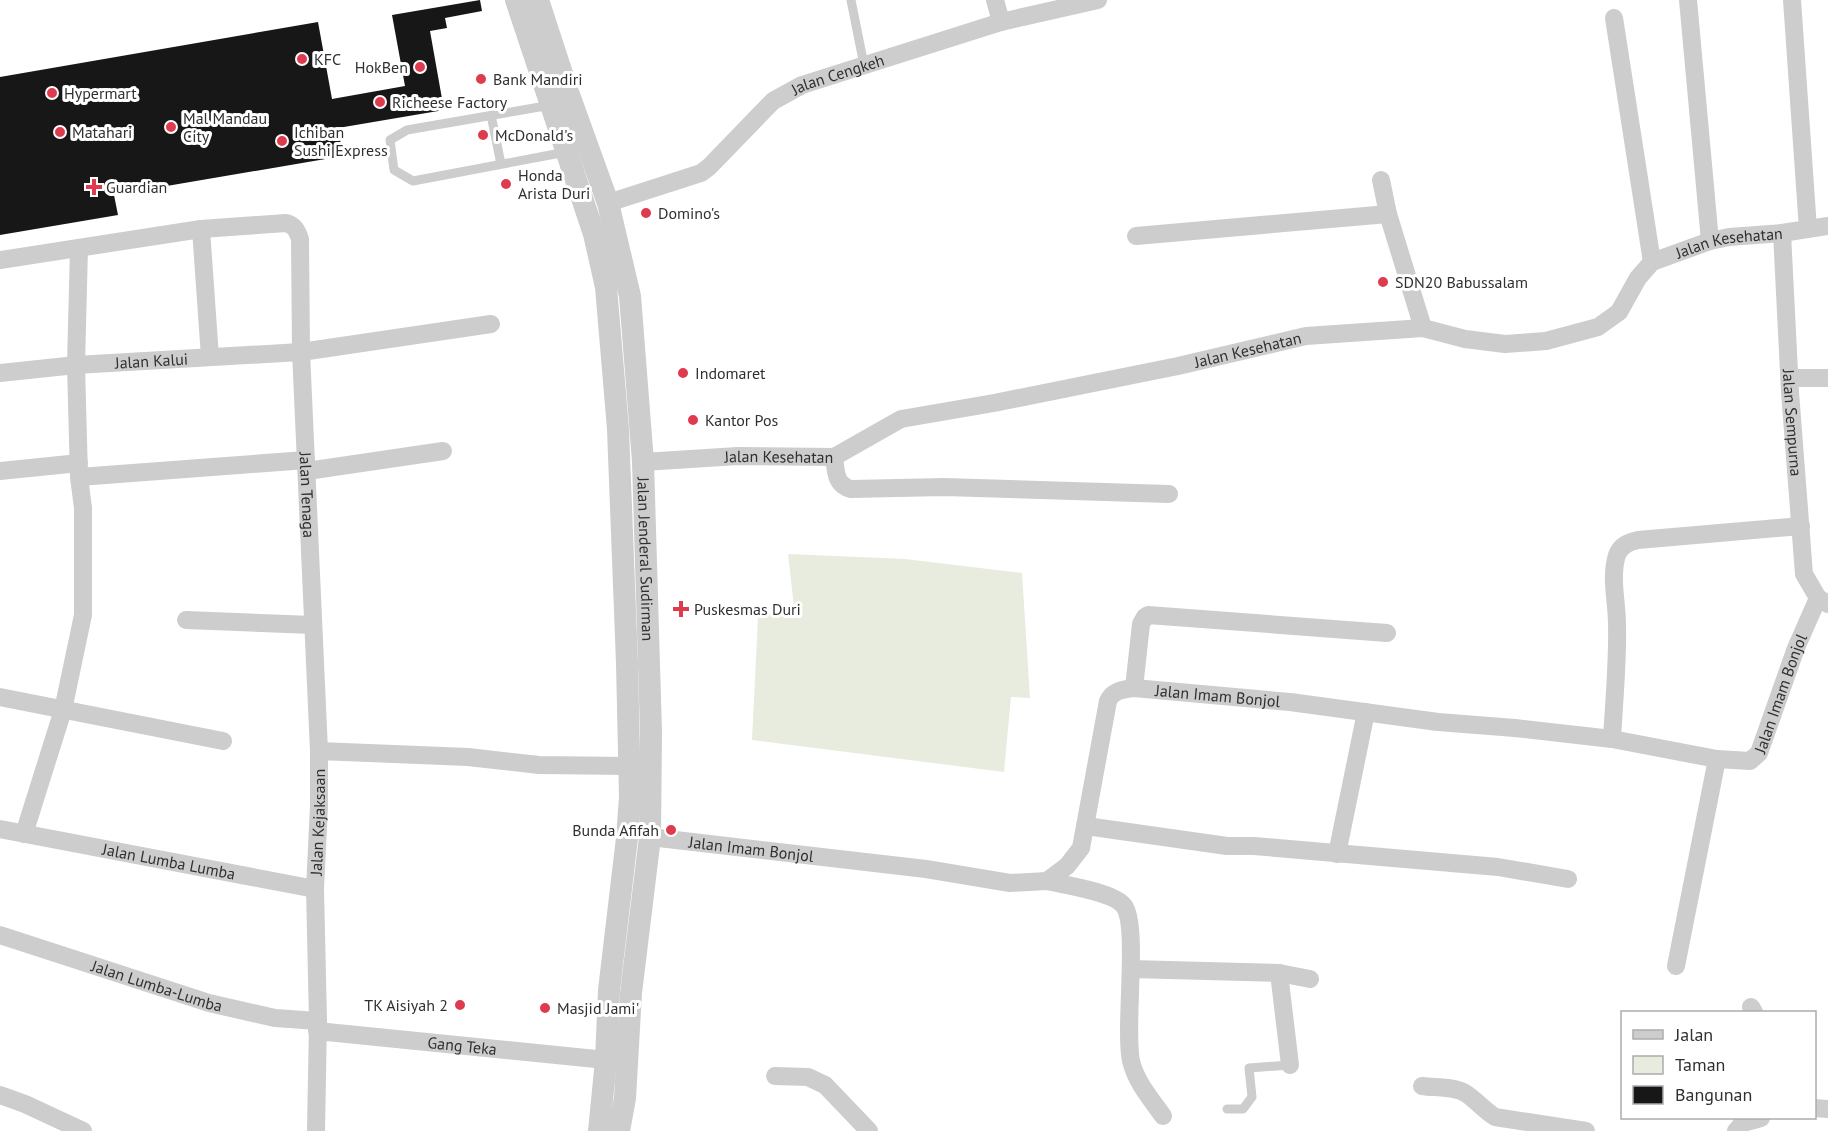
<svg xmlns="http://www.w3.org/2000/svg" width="1828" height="1131" viewBox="0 0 1828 1131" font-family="'PT Sans',sans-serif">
	<rect width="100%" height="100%" fill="#fff"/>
	<path fill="#e7ecdf" d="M 788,554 L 905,559 L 1022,573 L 1030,698 L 1011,697 L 1004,772 L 752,740 L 758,617 L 794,607 Z"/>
	<path fill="#171717" d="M 480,0 L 482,11 L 445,18 L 447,28 L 430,31 L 444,110 L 338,128 L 343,156 L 114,195 L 118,215 L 0,235 L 0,77 L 318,22 L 332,99 L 405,86 L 392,15 Z"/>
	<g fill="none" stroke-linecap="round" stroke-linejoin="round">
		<path stroke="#cdcdcd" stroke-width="9" d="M 851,0 L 864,65
			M 551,105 L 407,130 L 390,140 L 394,170 L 413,181 L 566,152
			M 491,115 L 501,164
			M 1227,1109 L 1243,1109 L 1252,1097 L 1249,1068 L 1290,1065"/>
		<g stroke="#cdcdcd" stroke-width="18">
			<path d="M 995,0 L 1001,22"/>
			<path d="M 1688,0 L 1710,241"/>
			<path d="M 1792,0 L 1808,229"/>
			<path d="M 1614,18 L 1652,262"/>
			<path d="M 1381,180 L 1388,214 L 1423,328"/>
			<path id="s1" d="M 608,203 L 701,173 L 709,167 L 773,101 L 802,85 L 1001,22 L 1098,0"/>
			<path d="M 201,229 L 210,357"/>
			<path id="s2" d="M 1782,233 L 1790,392 L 1804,574 L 1818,598 L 1828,604"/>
			<path d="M 1136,236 L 1388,214"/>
			<path id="s3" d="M 0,260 L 201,229 L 286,223 C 294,225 297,230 300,239 L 301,352 L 319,751"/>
			<path id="s4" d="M 0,373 L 76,365 L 301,352 L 491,324"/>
			<path d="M 1790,378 L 1828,378"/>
			<path d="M 834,457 C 836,471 835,485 851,489 L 944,487 L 1169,494"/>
			<path id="s5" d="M 643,462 L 738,456 L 834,457 L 901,419 L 994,403 L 1178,366 L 1306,336 L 1423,328 L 1465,339 L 1505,344 L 1546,341 L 1598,327 L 1619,312 L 1638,278 L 1652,262 L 1710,241 L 1729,237 L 1782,233 L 1828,226"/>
			<path d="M 0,471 L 79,463"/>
			<path d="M 307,471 L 443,451"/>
			<path d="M 79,477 L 306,460"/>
			<path d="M 186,620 L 313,625"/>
			<path d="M 1134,688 L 1141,624 L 1145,617 L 1148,615 L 1387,633"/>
			<path d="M 0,697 L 223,741"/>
			<path d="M 1612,739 C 1614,701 1618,662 1617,624 C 1617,601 1610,578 1617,555 C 1621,545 1629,542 1638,540 L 1801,526"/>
			<path d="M 1086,826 L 1227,846 L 1254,846 L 1498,867 L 1568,879"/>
			<path id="s6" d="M 0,829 L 315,889"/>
			<path d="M 24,834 L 63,710 L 83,615 L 83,508 L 79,477 L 76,365 L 79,248"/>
			<path id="s7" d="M 650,837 L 926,869 L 1010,883 L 1047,881 L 1067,866 L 1081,848 L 1108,701 C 1113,690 1123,690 1134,688 L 1290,702 L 1438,722 L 1515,728 L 1612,739 L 1717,759 L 1750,761 L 1759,753 L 1796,648 L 1818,598"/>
			<path d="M 1337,854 L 1366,712"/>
			<path d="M 1047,881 C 1065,885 1114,892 1124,906 C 1139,926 1124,1028 1131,1061 C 1136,1082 1151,1099 1163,1116"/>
			<path id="s8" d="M 0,935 L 209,1003 L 275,1018 L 318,1021"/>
			<path d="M 1676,966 L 1717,759"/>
			<path d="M 1131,969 L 1279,973 L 1310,979"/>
			<path d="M 1279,973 L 1290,1065"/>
			<path d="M 1751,1007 L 1754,1012"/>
			<path id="s9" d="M 317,1031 L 606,1060"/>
			<path d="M 775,1076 L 808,1077 L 825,1085 L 869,1131"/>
			<path d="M 1422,1086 C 1435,1088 1453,1086 1465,1093 C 1475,1099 1484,1110 1495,1117 L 1586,1131"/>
			<path d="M 0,1095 L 25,1104 L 83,1131"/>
			<path d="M 1814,1108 L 1828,1109"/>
			<path id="s10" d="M 316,1131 L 318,1021 L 315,889 L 319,806 L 319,751 L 468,757 L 539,765 L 629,766"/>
			<path d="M 1736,1131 L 1743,1123 L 1761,1118"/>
		</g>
		<g stroke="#cdcdcd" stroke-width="22">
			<path d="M 516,0 L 594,234 L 606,287 L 618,429 L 627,663 L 630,797 L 627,838 L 609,990 L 606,1060 L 599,1131"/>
			<path id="s11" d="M 538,0 L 568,92 L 608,203 L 630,296 L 643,462 L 651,732 L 650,837 L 631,993 L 625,1098 L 619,1131"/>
		</g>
	</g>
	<g fill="#de3c4e" stroke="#fff" stroke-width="2">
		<circle cx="302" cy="59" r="6"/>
		<circle cx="420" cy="67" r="6"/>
		<circle cx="481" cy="79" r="6"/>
		<circle cx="52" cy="93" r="6"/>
		<circle cx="380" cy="102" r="6"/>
		<circle cx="171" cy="127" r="6"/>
		<circle cx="60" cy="132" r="6"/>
		<circle cx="483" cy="135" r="6"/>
		<circle cx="282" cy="141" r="6"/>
		<circle cx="506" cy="184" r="6"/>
		<path d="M91 178h6v6h6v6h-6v6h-6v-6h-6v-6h6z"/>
		<circle cx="646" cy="213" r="6"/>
		<circle cx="1383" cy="282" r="6"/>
		<circle cx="683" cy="373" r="6"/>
		<circle cx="693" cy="420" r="6"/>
		<path d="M678 600h6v6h6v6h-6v6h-6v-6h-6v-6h6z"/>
		<circle cx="671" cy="830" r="6"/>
		<circle cx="460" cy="1005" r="6"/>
		<circle cx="545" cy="1008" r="6"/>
	</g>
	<g text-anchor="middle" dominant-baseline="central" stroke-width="6" stroke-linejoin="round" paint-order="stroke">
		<g font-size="16" fill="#303030" stroke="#fff" text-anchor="start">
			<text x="314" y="59">KFC</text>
			<text x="408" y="67" text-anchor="end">HokBen</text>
			<text x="493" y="79">Bank Mandiri</text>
			<text x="64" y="93">Hypermart</text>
			<text x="392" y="102">Richeese Factory</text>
			<text x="183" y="118">Mal Mandau<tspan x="183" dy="18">City</tspan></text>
			<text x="72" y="132">Matahari</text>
			<text x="294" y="132">Ichiban<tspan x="294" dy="18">Sushi Express</tspan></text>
			<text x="495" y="135">McDonald's</text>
			<text x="518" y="175">Honda<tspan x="518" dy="18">Arista Duri</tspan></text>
			<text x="106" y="187">Guardian</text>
			<text x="658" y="213">Domino's</text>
			<text x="1395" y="282">SDN20 Babussalam</text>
			<text x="695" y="373">Indomaret</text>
			<text x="705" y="420">Kantor Pos</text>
			<text x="694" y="609">Puskesmas Duri</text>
			<text x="659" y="830" text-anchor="end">Bunda Afifah</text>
			<text x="448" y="1005" text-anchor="end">TK Aisiyah 2</text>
			<text x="557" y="1008">Masjid Jami'</text>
		</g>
		<g font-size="16" fill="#303030" stroke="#fff">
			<text stroke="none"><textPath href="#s1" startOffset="270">Jalan Cengkeh</textPath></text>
			<text stroke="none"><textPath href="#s5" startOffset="1144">Jalan Kesehatan</textPath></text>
			<text stroke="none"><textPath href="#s5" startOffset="622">Jalan Kesehatan</textPath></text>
			<text stroke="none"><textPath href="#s4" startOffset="152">Jalan Kalui</textPath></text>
			<text stroke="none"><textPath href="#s2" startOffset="190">Jalan Sempurna</textPath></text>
			<text stroke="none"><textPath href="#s5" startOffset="136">Jalan Kesehatan</textPath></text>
			<text stroke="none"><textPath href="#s3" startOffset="567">Jalan Tenaga</textPath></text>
			<text stroke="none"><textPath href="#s11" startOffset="574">Jalan Jenderal Sudirman</textPath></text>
			<text stroke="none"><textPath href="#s7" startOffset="1324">Jalan Imam Bonjol</textPath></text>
			<text stroke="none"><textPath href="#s7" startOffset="712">Jalan Imam Bonjol</textPath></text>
			<text stroke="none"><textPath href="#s10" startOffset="309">Jalan Kejaksaan</textPath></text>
			<text stroke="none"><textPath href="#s7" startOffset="102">Jalan Imam Bonjol</textPath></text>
			<text stroke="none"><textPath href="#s6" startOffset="172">Jalan Lumba Lumba</textPath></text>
			<text stroke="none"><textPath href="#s8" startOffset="165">Jalan Lumba-Lumba</textPath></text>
			<text stroke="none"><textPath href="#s9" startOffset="146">Gang Teka</textPath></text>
		</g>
	</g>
	<rect x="1621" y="1011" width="195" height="108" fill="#ffffff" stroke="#acacac" stroke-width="1.5"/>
	<rect x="1633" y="1030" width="30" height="9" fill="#cdcdcd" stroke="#acacac" stroke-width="1.5"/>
	<text x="1675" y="1041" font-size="18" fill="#303030">Jalan</text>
	<rect x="1633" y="1056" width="30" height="18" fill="#e7ecdf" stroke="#acacac" stroke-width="1.5"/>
	<text x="1675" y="1071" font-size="18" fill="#303030">Taman</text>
	<rect x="1633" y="1086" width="30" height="18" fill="#171717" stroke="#acacac" stroke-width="1.5"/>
	<text x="1675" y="1101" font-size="18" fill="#303030">Bangunan</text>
</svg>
